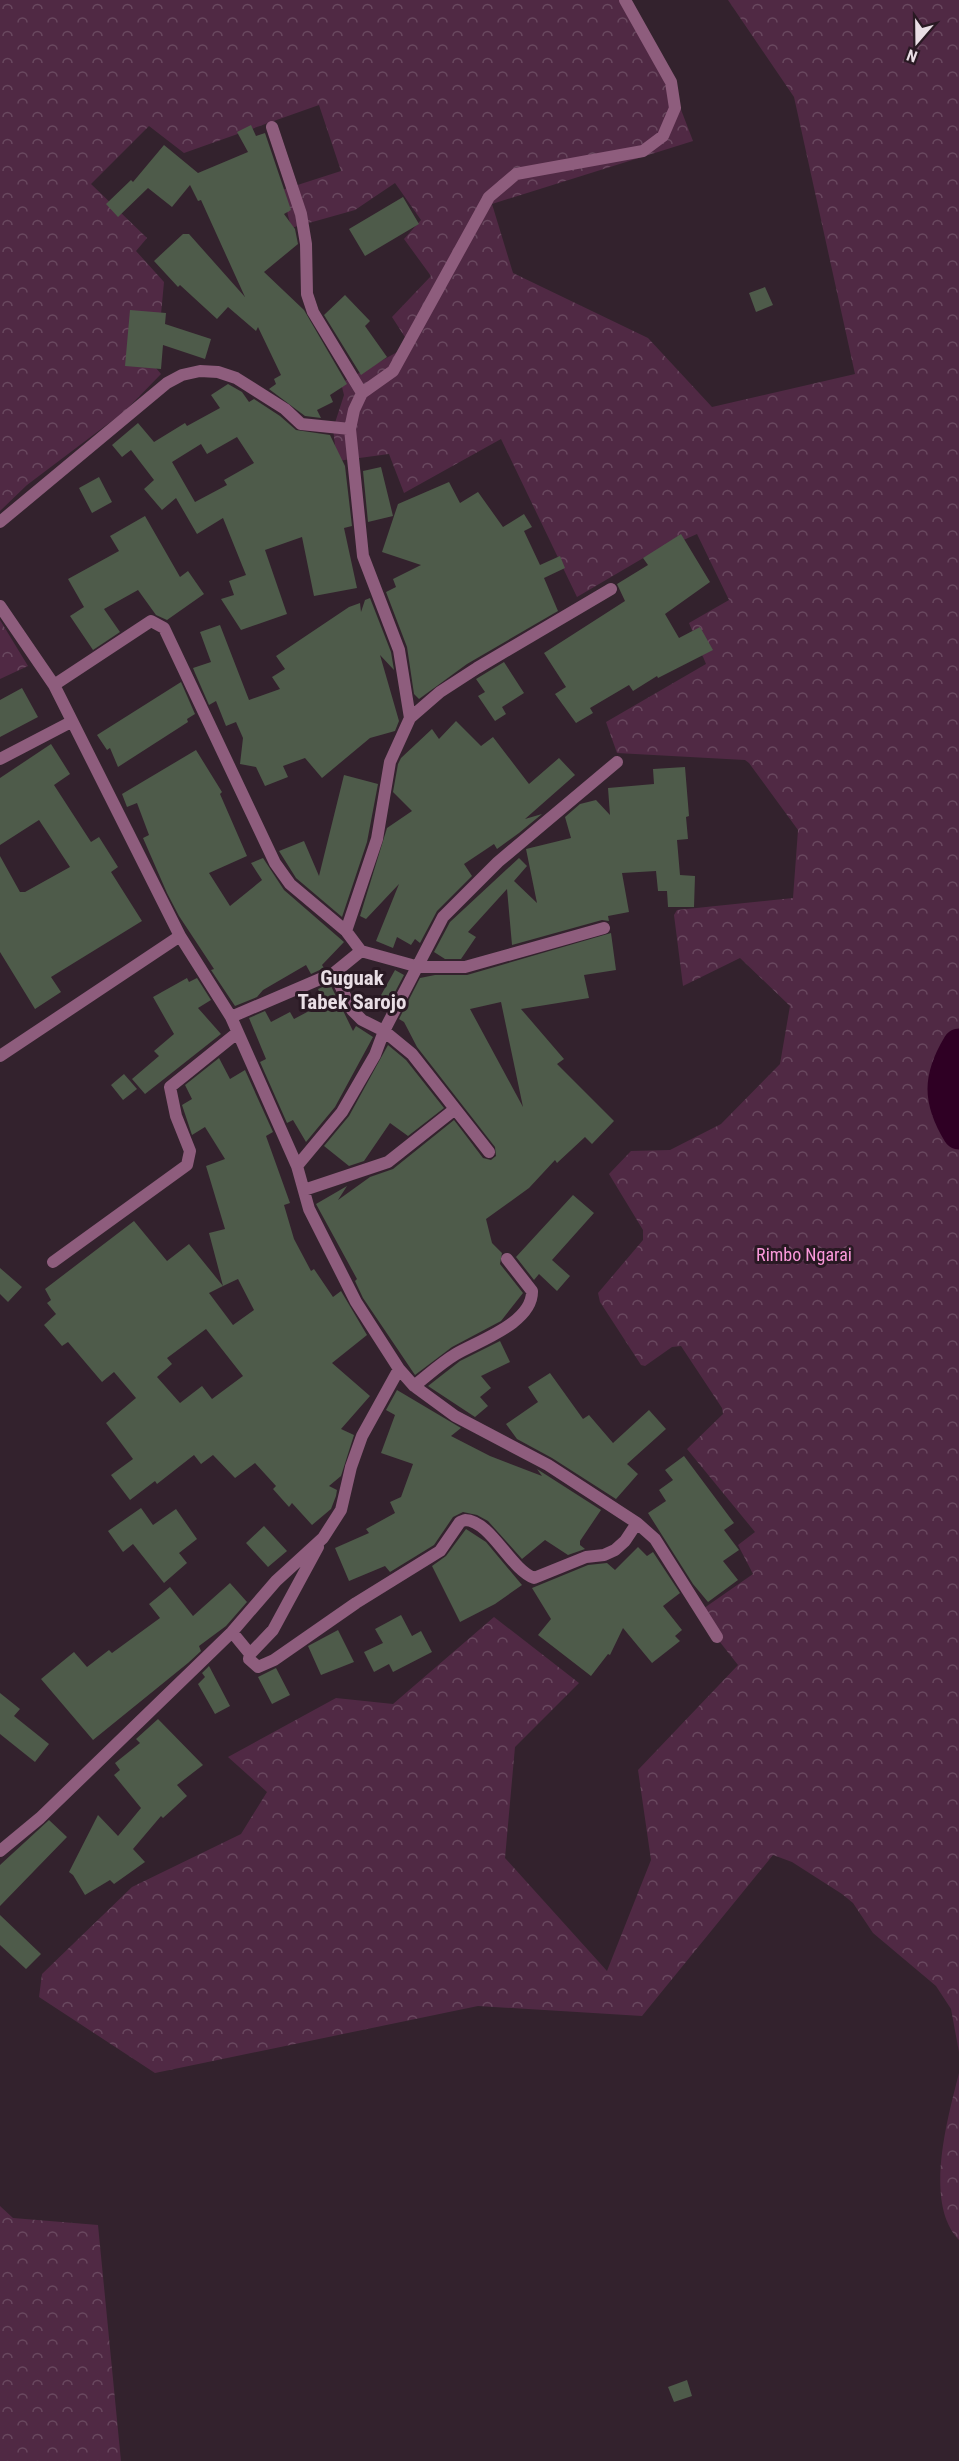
<svg xmlns="http://www.w3.org/2000/svg" width="959" height="2461" viewBox="0 0 959 2461" font-family="'Roboto Condensed',sans-serif">
	<defs>
		<pattern id="forest-crowns" width="20" height="18" patternUnits="userSpaceOnUse" patternTransform="scale(1.5)"><rect width="20" height="18" fill="#502944"/><path d="M2 6a3 3 0 1 1 6 0M12 15a3 3 0 1 1 6 0" fill="none" stroke="#69485f"/></pattern>
	</defs>
	<rect width="100%" height="100%" fill="#33222d"/>
	<path fill="url(#forest-crowns)" d="M 0,0 L 627,0 L 659,52 L 693,141 L 492,204 L 513,273 L 648,338 L 712,407 L 855,374 L 794,97 L 728,0 L 959,0 L 959,2052 L 951,2009 L 936,1986 L 873,1933 L 853,1903 L 842,1894 L 792,1862 L 773,1855 L 642,2016 L 478,2006 L 155,2073 L 39,1997 L 42,1974 L 132,1887 L 241,1834 L 267,1792 L 228,1757 L 336,1698 L 393,1704 L 494,1617 L 579,1683 L 515,1747 L 505,1858 L 607,1971 L 651,1860 L 638,1770 L 738,1665 L 697,1613 L 753,1574 L 738,1545 L 755,1532 L 687,1449 L 723,1414 L 722,1408 L 681,1346 L 672,1347 L 645,1366 L 641,1365 L 600,1302 L 598,1293 L 643,1240 L 643,1230 L 609,1174 L 631,1151 L 670,1150 L 721,1124 L 780,1064 L 790,1006 L 740,958 L 683,986 L 674,915 L 677,910 L 793,898 L 798,830 L 749,763 L 745,760 L 617,753 L 606,722 L 706,664 L 689,623 L 729,600 L 697,534 L 645,557 L 577,597 L 501,439 L 404,493 L 389,454 L 337,461 L 333,429 L 344,395 L 341,383 L 410,345 L 392,317 L 431,276 L 404,239 L 421,220 L 395,183 L 355,210 L 291,228 L 282,190 L 341,171 L 319,105 L 184,153 L 149,126 L 91,184 L 147,238 L 136,251 L 164,282 L 156,368 L 161,374 L 125,411 L 27,485 L 0,511 Z
		M 0,620 L 28,666 L 0,679 Z
		M 959,2073 L 959,2240 C 923,2203 948,2117 959,2073 Z
		M 0,2206 L 13,2218 L 98,2225 L 121,2461 L 0,2461 Z"/>
	<g fill="none" stroke-linecap="round" stroke-linejoin="round">
		<path stroke="#2f0024" stroke-width="33" d="M 959,1045 C 939,1078 939,1100 959,1133"/>
	</g>
	<path fill="#4e5b4a" fill-rule="evenodd" d="M 251,125 L 256,136 L 265,133 L 291,210 L 284,214 L 295,229 L 298,244 L 264,272 L 304,310 L 347,384 L 330,395 L 333,402 L 317,410 L 321,418 L 305,416 L 269,389 L 276,384 L 274,379 L 281,375 L 258,327 L 256,331 L 228,307 L 217,319 L 180,285 L 178,287 L 154,261 L 183,234 L 189,234 L 245,297 L 201,200 L 198,201 L 190,185 L 172,207 L 148,188 L 118,217 L 106,204 L 131,180 L 133,182 L 164,145 L 198,173 L 248,152 L 237,132 Z
		M 403,197 L 419,224 L 365,256 L 349,229 Z
		M 765,287 L 773,305 L 756,312 L 749,293 Z
		M 345,295 L 370,321 L 365,326 L 387,357 L 361,375 L 324,315 Z
		M 130,310 L 166,313 L 165,324 L 211,339 L 205,359 L 163,345 L 161,369 L 125,366 Z
		M 228,384 L 242,392 L 249,402 L 254,399 L 280,416 L 296,430 L 330,435 L 345,466 L 352,526 L 344,528 L 357,588 L 314,596 L 302,537 L 265,550 L 287,614 L 241,630 L 221,599 L 234,595 L 229,581 L 246,575 L 223,518 L 197,534 L 176,498 L 162,510 L 144,489 L 154,480 L 131,450 L 122,457 L 112,445 L 138,423 L 154,442 L 185,423 L 187,426 L 220,408 L 211,395 ZM 237,437 L 254,463 L 224,480 L 227,485 L 195,502 L 172,462 L 201,444 L 207,454 Z
		M 381,467 L 393,516 L 368,522 L 363,471 Z
		M 99,477 L 112,502 L 92,513 L 79,488 Z
		M 449,482 L 460,503 L 478,492 L 503,527 L 524,514 L 532,527 L 524,531 L 540,565 L 560,556 L 565,568 L 544,578 L 558,611 L 467,664 L 419,699 L 414,694 L 407,647 L 386,592 L 396,587 L 393,579 L 421,565 L 382,552 L 398,504 Z
		M 145,516 L 180,577 L 188,571 L 204,594 L 167,620 L 156,615 L 138,590 L 104,609 L 120,632 L 93,650 L 70,616 L 84,607 L 68,579 L 119,551 L 110,536 Z
		M 681,534 L 710,582 L 665,614 L 679,638 L 700,627 L 713,650 L 658,678 L 657,676 L 633,691 L 629,685 L 590,708 L 593,713 L 576,723 L 555,694 L 566,687 L 544,653 L 625,601 L 617,584 L 648,565 L 643,558 Z
		M 370,598 L 391,652 L 394,670 L 380,655 L 399,721 L 395,731 L 370,738 L 322,778 L 305,758 L 283,766 L 288,777 L 265,786 L 256,767 L 240,764 L 243,738 L 236,722 L 226,726 L 216,701 L 209,705 L 195,673 L 193,668 L 211,662 L 200,632 L 220,625 L 249,700 L 280,689 L 272,677 L 285,669 L 276,656 L 349,607 L 360,603 L 361,612 L 365,600 Z
		M 504,662 L 524,693 L 502,707 L 506,714 L 495,721 L 478,696 L 485,692 L 476,679 Z
		M 181,682 L 195,714 L 187,719 L 188,722 L 118,767 L 110,748 L 107,750 L 97,735 Z
		M 22,688 L 38,717 L 0,737 L 0,700 Z
		M 456,721 L 481,746 L 493,737 L 529,784 L 559,758 L 575,775 L 525,819 L 542,814 L 519,833 L 497,849 L 494,844 L 464,864 L 472,876 L 437,911 L 420,943 L 415,939 L 411,945 L 397,937 L 393,948 L 376,941 L 399,884 L 366,919 L 360,916 L 387,828 L 412,811 L 393,792 L 398,764 L 401,758 L 432,729 L 439,739 Z
		M 51,744 L 70,774 L 54,785 L 91,842 L 99,837 L 118,867 L 111,872 L 142,921 L 51,977 L 61,992 L 35,1009 L 0,952 L 0,856 L 20,892 L 25,892 L 70,867 L 39,820 L 0,845 L 0,778 Z
		M 196,750 L 222,792 L 220,794 L 247,856 L 209,873 L 230,906 L 262,880 L 251,863 L 263,858 L 284,890 L 344,942 L 322,965 L 324,968 L 311,974 L 306,965 L 263,990 L 257,997 L 235,1006 L 211,970 L 214,969 L 179,916 L 167,893 L 143,838 L 149,835 L 137,803 L 127,807 L 122,794 Z
		M 685,767 L 689,816 L 686,817 L 688,839 L 677,840 L 680,875 L 695,876 L 694,907 L 668,907 L 667,891 L 658,891 L 656,871 L 622,873 L 629,912 L 608,916 L 609,921 L 602,920 L 512,945 L 507,889 L 468,932 L 476,937 L 461,959 L 445,959 L 434,952 L 450,922 L 519,858 L 527,866 L 514,881 L 537,903 L 526,849 L 571,838 L 565,817 L 580,804 L 596,800 L 610,815 L 608,788 L 654,784 L 653,769 Z
		M 344,775 L 378,784 L 367,842 L 342,917 L 296,878 L 279,851 L 304,841 L 319,876 Z
		M 611,933 L 616,970 L 584,975 L 589,998 L 521,1009 L 564,1059 L 557,1064 L 614,1121 L 592,1144 L 585,1137 L 557,1163 L 555,1160 L 529,1188 L 486,1219 L 492,1243 L 502,1253 L 500,1264 L 523,1293 L 501,1321 L 452,1347 L 415,1375 L 363,1298 L 355,1281 L 357,1279 L 316,1204 L 347,1186 L 338,1200 L 370,1177 L 393,1169 L 454,1120 L 483,1158 L 491,1160 L 496,1156 L 495,1147 L 417,1047 L 404,1022 L 399,1019 L 420,978 L 435,975 L 467,975 ZM 501,1002 L 523,1107 L 470,1009 Z
		M 395,970 L 404,975 L 385,1011 L 375,1006 Z
		M 187,978 L 189,982 L 197,978 L 211,1000 L 198,1008 L 221,1034 L 145,1094 L 132,1079 L 159,1056 L 154,1051 L 174,1034 L 153,997 Z
		M 330,984 L 353,1031 L 356,1026 L 373,1037 L 335,1107 L 306,1142 L 293,1120 L 287,1123 L 260,1062 L 266,1059 L 249,1018 L 265,1011 L 271,1022 L 290,1012 L 294,1019 L 324,1003 L 318,989 Z
		M 388,1045 L 406,1060 L 444,1108 L 408,1136 L 390,1123 L 364,1161 L 349,1166 L 324,1146 L 349,1116 Z
		M 219,1058 L 230,1079 L 245,1070 L 273,1132 L 266,1136 L 290,1203 L 284,1205 L 294,1239 L 311,1271 L 314,1269 L 333,1297 L 341,1291 L 367,1335 L 332,1363 L 370,1396 L 341,1429 L 354,1435 L 341,1476 L 329,1486 L 337,1490 L 336,1496 L 331,1509 L 312,1525 L 292,1503 L 289,1507 L 273,1489 L 276,1486 L 255,1463 L 235,1478 L 213,1455 L 201,1464 L 194,1455 L 157,1484 L 155,1481 L 130,1500 L 111,1475 L 133,1459 L 106,1423 L 136,1398 L 114,1372 L 102,1382 L 68,1342 L 62,1346 L 44,1325 L 56,1314 L 47,1303 L 51,1300 L 45,1289 L 134,1221 L 167,1261 L 189,1244 L 223,1286 L 209,1293 L 233,1325 L 254,1310 L 238,1279 L 223,1286 L 209,1233 L 225,1229 L 206,1166 L 225,1159 L 205,1127 L 192,1135 L 182,1105 L 192,1099 L 185,1085 ZM 206,1329 L 243,1376 L 212,1399 L 202,1386 L 180,1403 L 157,1377 L 172,1364 L 167,1358 Z
		M 124,1074 L 137,1089 L 123,1100 L 111,1085 Z
		M 573,1195 L 594,1213 L 552,1260 L 570,1276 L 557,1291 L 539,1274 L 534,1280 L 516,1257 Z
		M 0,1268 L 22,1287 L 8,1302 L 0,1294 Z
		M 500,1341 L 510,1362 L 481,1376 L 491,1388 L 480,1397 L 488,1406 L 475,1417 L 428,1386 L 460,1361 Z
		M 550,1373 L 583,1419 L 589,1415 L 613,1443 L 649,1410 L 666,1429 L 627,1464 L 638,1474 L 616,1499 L 552,1458 L 517,1439 L 506,1424 L 538,1402 L 528,1387 Z
		M 397,1390 L 461,1428 L 451,1436 L 490,1456 L 542,1476 L 537,1469 L 601,1510 L 580,1541 L 580,1545 L 585,1549 L 568,1555 L 545,1540 L 522,1559 L 488,1521 L 477,1515 L 463,1512 L 453,1517 L 434,1545 L 390,1572 L 385,1566 L 349,1581 L 335,1548 L 369,1533 L 366,1529 L 395,1513 L 390,1502 L 401,1497 L 413,1464 L 381,1453 L 395,1415 L 386,1410 Z
		M 684,1456 L 734,1523 L 724,1530 L 739,1550 L 723,1561 L 738,1580 L 708,1602 L 693,1584 L 648,1513 L 666,1501 L 659,1490 L 673,1480 L 665,1470 Z
		M 141,1508 L 153,1525 L 176,1509 L 197,1539 L 179,1553 L 187,1563 L 164,1583 L 133,1544 L 123,1552 L 108,1531 Z
		M 264,1526 L 287,1551 L 268,1567 L 246,1543 Z
		M 466,1529 L 486,1542 L 522,1585 L 495,1604 L 460,1622 L 432,1566 L 446,1556 Z
		M 638,1547 L 647,1556 L 653,1552 L 680,1593 L 663,1606 L 682,1630 L 675,1636 L 680,1641 L 652,1663 L 623,1628 L 610,1655 L 608,1654 L 591,1676 L 538,1635 L 551,1619 L 532,1588 L 588,1565 L 607,1563 L 615,1570 Z
		M 230,1583 L 247,1602 L 226,1626 L 199,1646 L 201,1651 L 188,1663 L 93,1740 L 41,1679 L 74,1652 L 87,1667 L 109,1650 L 112,1653 L 160,1618 L 149,1604 L 170,1587 L 193,1616 Z
		M 401,1615 L 412,1636 L 421,1631 L 432,1652 L 393,1672 L 389,1664 L 374,1672 L 364,1652 L 383,1643 L 375,1629 Z
		M 338,1630 L 354,1662 L 321,1675 L 308,1646 Z
		M 209,1666 L 230,1706 L 215,1714 L 198,1684 L 205,1677 L 202,1673 Z
		M 276,1668 L 290,1695 L 272,1704 L 258,1677 Z
		M 0,1693 L 20,1709 L 14,1716 L 49,1744 L 35,1762 L 0,1734 Z
		M 158,1719 L 203,1765 L 177,1785 L 187,1796 L 163,1818 L 161,1816 L 133,1849 L 145,1862 L 114,1884 L 110,1880 L 85,1895 L 73,1875 L 69,1872 L 98,1815 L 118,1836 L 141,1808 L 114,1775 L 120,1770 L 115,1763 L 140,1743 L 136,1739 Z
		M 49,1820 L 67,1837 L 0,1906 L 0,1865 Z
		M 0,1915 L 41,1954 L 26,1969 L 0,1945 Z
		M 687,2380 L 692,2396 L 674,2402 L 668,2387 Z"/>
	<g fill="none" stroke-linecap="round" stroke-linejoin="round">
		<path stroke="#8e5d7d" stroke-width="12" d="M 272,127 L 301,214 L 306,244 L 307,294 L 313,312 L 362,393
			M 0,522 L 167,383 L 182,375 L 200,371 L 218,372 L 236,378 L 285,409 L 301,424 L 350,429
			M 0,606 L 54,685 L 180,936 L 231,1017 L 297,1166 L 309,1209 L 356,1302 L 399,1369 L 414,1386 L 455,1416 L 548,1465 L 637,1523 L 655,1539 L 717,1637
			M 54,685 L 151,621 L 164,628 L 275,863 L 290,884 L 346,931
			M 410,718 L 399,650 L 363,556 L 350,429 L 354,410 L 362,393 L 393,371 L 489,197 L 516,174 L 643,151 L 663,136 L 675,108 L 671,82 L 625,0
			M 0,759 L 71,722
			M 361,951 L 419,967 L 465,967 L 604,928
			M 334,973 L 352,1010 L 362,1020 L 384,1031 L 412,1054 L 489,1152
			M 231,1017 L 334,973 L 361,951 L 346,931 L 377,839 L 390,762 L 410,718 L 440,692 L 477,668 L 611,589
			M 0,1056 L 180,936
			M 297,1166 L 342,1112 L 375,1055 L 384,1031 L 443,917 L 498,862 L 617,762
			M 304,1190 L 388,1162 L 455,1109
			M 53,1262 L 187,1165 L 190,1151 L 176,1116 L 170,1087 L 237,1033
			M 414,1386 C 427,1376 441,1363 456,1354 C 478,1341 533,1323 532,1291 L 507,1259
			M 318,1547 L 273,1630 L 250,1654 L 249,1659 L 258,1667 L 274,1660 L 356,1603 L 440,1551 L 460,1522 L 465,1520 C 491,1521 510,1569 534,1578 L 586,1557 L 604,1555 L 615,1550 L 625,1541 L 637,1523
			M 232,1632 L 250,1654
			M 0,1851 L 40,1818 L 232,1632 L 276,1581 L 323,1538 L 341,1510 L 351,1467 L 362,1436 L 399,1369"/>
	</g>
	<g text-anchor="middle" dominant-baseline="central" stroke-width="6" stroke-linejoin="round" paint-order="stroke">
		<g font-size="18" fill="#fb99db" stroke="#291923">
			<text x="804" y="1254">Rimbo Ngarai</text>
		</g>
		<g font-size="21" font-weight="bold" fill="#e9dee5" stroke="#291923">
			<text x="352" y="978">Guguak<tspan x="352" dy="24">Tabek Sarojo</tspan></text>
		</g>
	</g>
	<g transform="translate(917 42) rotate(200)" stroke="#291923" stroke-width="4.5" paint-order="stroke">
	<path d="M0-4.5L10 22L0 15L-10 22Z" fill="#e9dee5"/>
	<text y="-9" font-size="16" font-weight="bold" text-anchor="middle" fill="#e9dee5">N</text>
	</g>
</svg>
